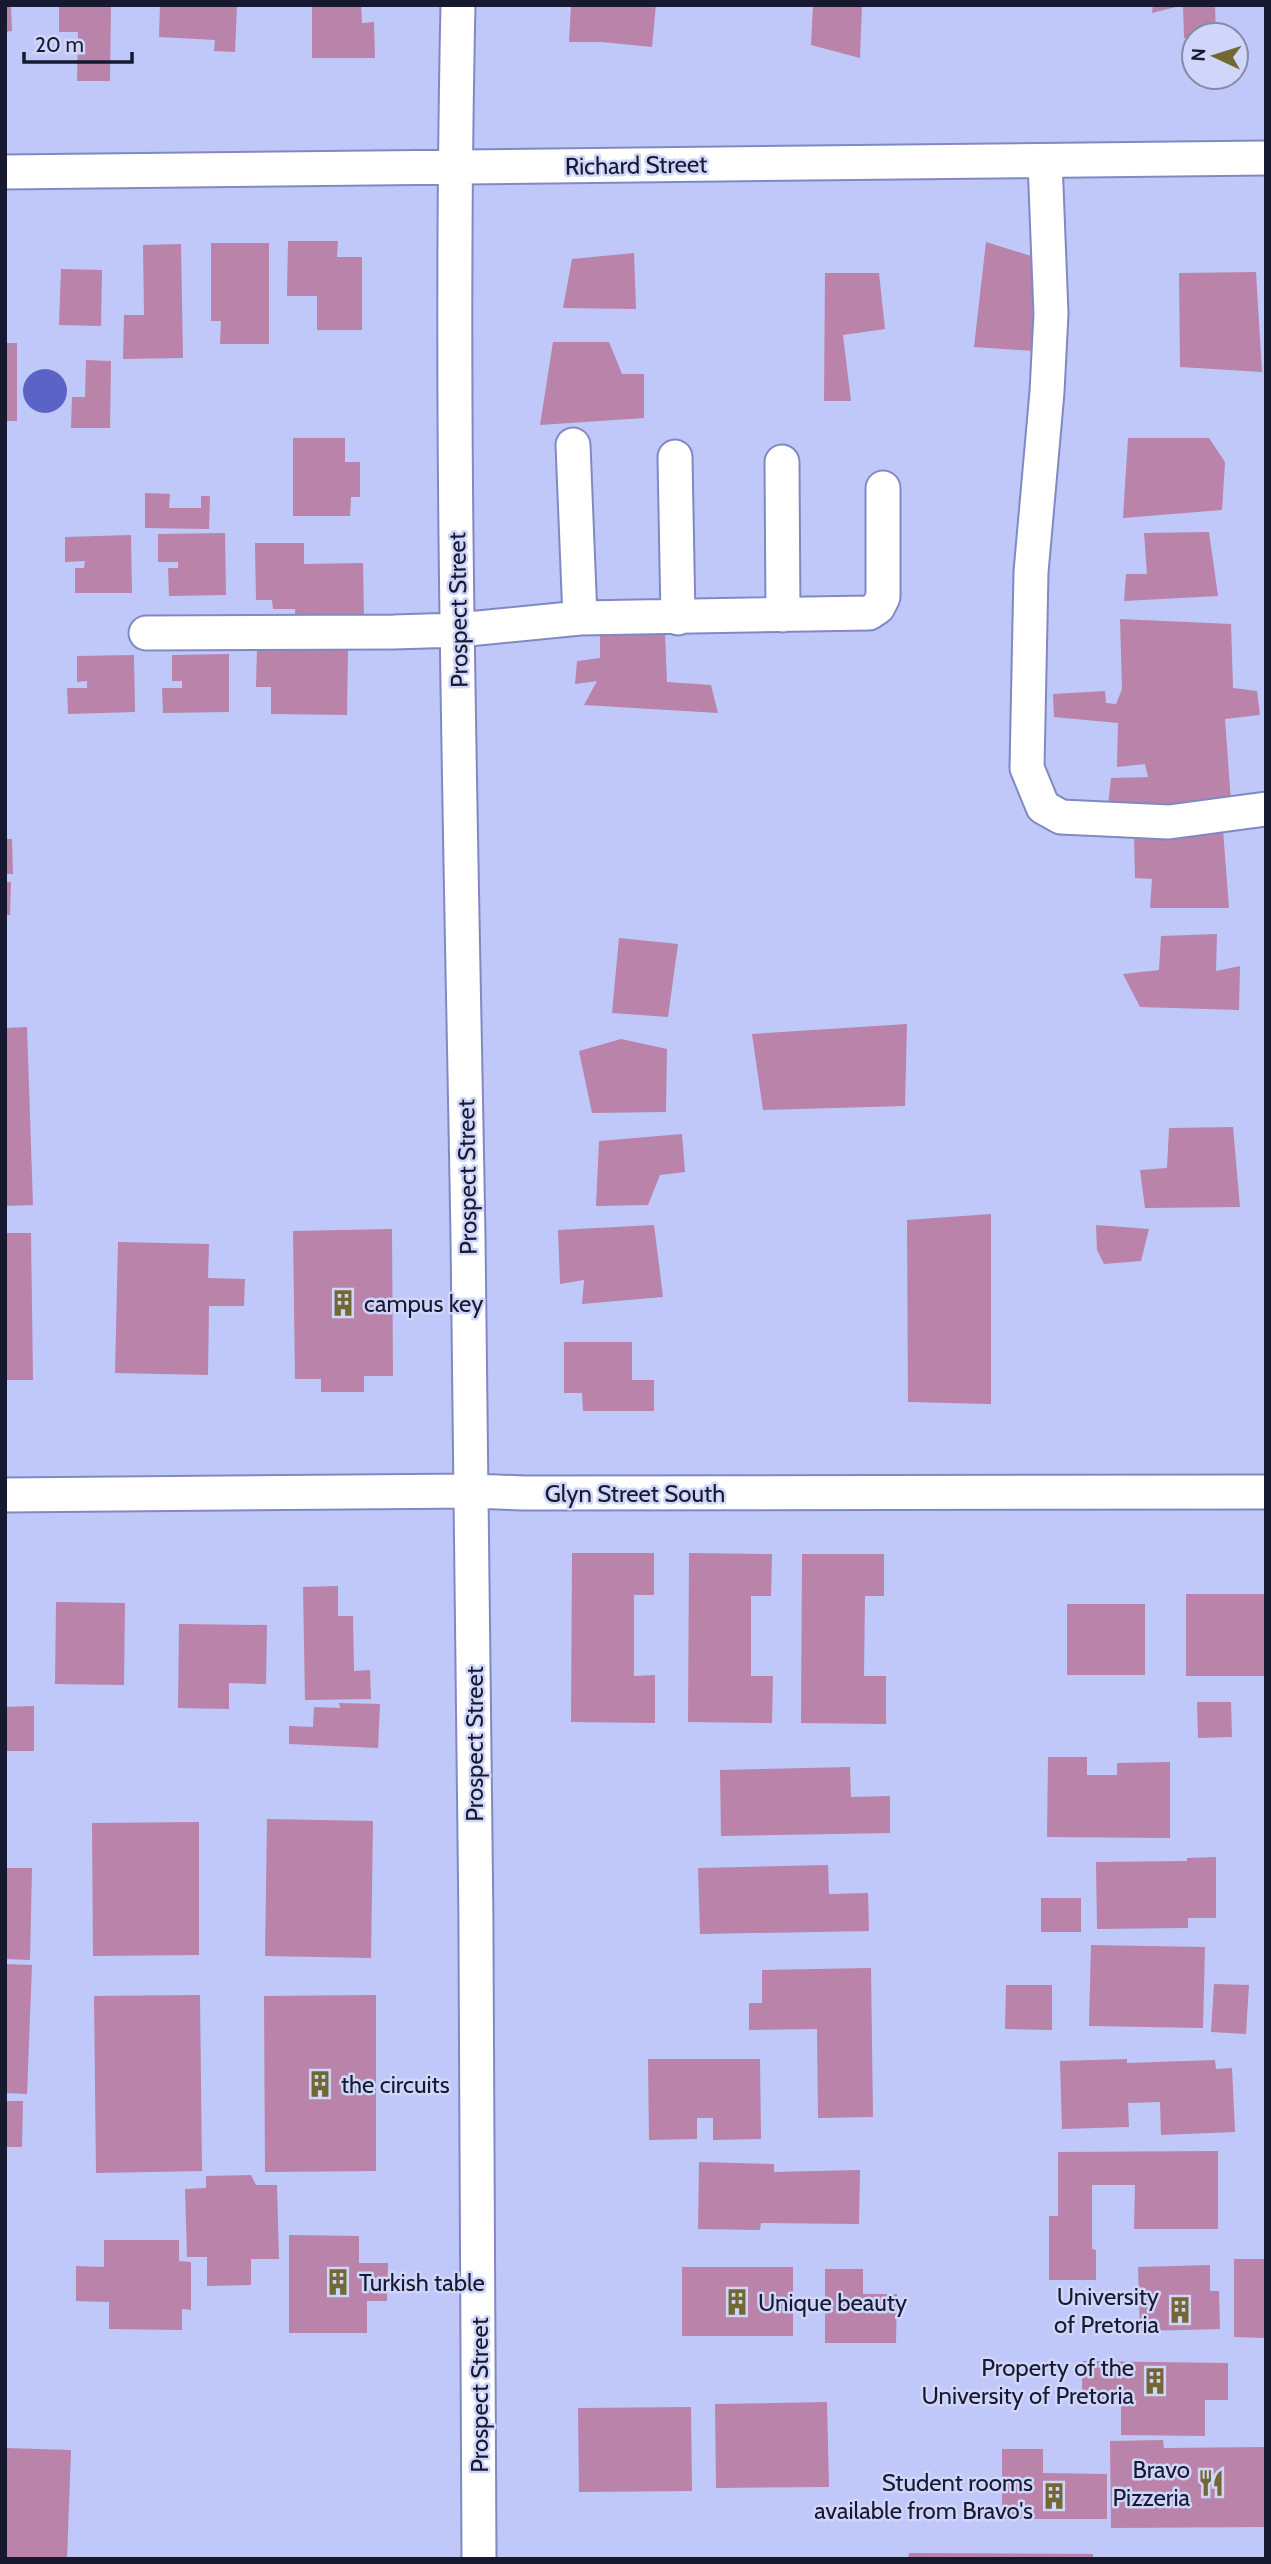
<svg xmlns="http://www.w3.org/2000/svg" width="1271" height="2564" viewBox="0 0 1271 2564" font-family="Cabin,sans-serif">
	<rect width="100%" height="100%" fill="#bfc8f8"/>
	<path fill="#5b63c7" d="M23 391a22 22 0 1 1 44 0a22 22 0 1 1-44 0Z"/>
	<path fill="#b983aa" d="M 5,5 L 11,5 L 12,31 L 5,32 Z
		M 59,5 L 111,5 L 110,81 L 77,81 L 78,32 L 59,32 Z
		M 160,5 L 237,5 L 235,52 L 214,51 L 215,40 L 159,37 Z
		M 312,5 L 361,5 L 362,23 L 374,22 L 375,58 L 312,58 Z
		M 571,5 L 656,5 L 652,47 L 601,42 L 569,42 Z
		M 813,5 L 862,5 L 860,58 L 811,45 Z
		M 1153,5 L 1180,5 L 1180,6 L 1152,13 Z
		M 1183,5 L 1215,5 L 1216,35 L 1194,35 L 1194,40 L 1184,38 Z
		M 288,241 L 338,241 L 337,257 L 362,257 L 362,330 L 317,330 L 317,296 L 287,296 Z
		M 986,242 L 1031,256 L 1034,351 L 974,347 Z
		M 211,243 L 269,243 L 269,344 L 220,344 L 221,321 L 211,321 Z
		M 181,244 L 183,358 L 123,359 L 124,315 L 144,315 L 143,245 Z
		M 634,253 L 636,309 L 563,308 L 572,259 Z
		M 61,269 L 102,270 L 101,326 L 59,325 Z
		M 1256,272 L 1262,372 L 1180,367 L 1179,273 Z
		M 825,273 L 879,273 L 885,329 L 843,335 L 851,401 L 824,401 Z
		M 553,342 L 609,342 L 622,374 L 644,374 L 644,418 L 540,425 Z
		M 5,343 L 17,343 L 17,421 L 5,421 Z
		M 86,360 L 111,361 L 110,428 L 71,428 L 72,397 L 85,397 Z
		M 293,438 L 345,438 L 345,462 L 360,462 L 360,497 L 351,497 L 350,516 L 293,516 Z
		M 1128,438 L 1209,438 L 1225,462 L 1222,510 L 1123,518 Z
		M 145,493 L 170,494 L 169,508 L 201,508 L 201,496 L 210,496 L 209,529 L 145,528 Z
		M 1209,532 L 1218,596 L 1124,601 L 1126,574 L 1147,574 L 1144,533 Z
		M 225,533 L 226,595 L 169,596 L 168,568 L 178,568 L 178,562 L 158,562 L 158,534 Z
		M 131,535 L 132,593 L 75,593 L 75,568 L 84,568 L 85,561 L 65,562 L 65,537 Z
		M 255,543 L 304,543 L 304,564 L 363,563 L 364,618 L 295,619 L 295,609 L 273,609 L 272,600 L 256,600 Z
		M 1120,619 L 1231,624 L 1233,688 L 1257,691 L 1260,715 L 1225,719 L 1231,802 L 1215,807 L 1108,806 L 1111,778 L 1148,777 L 1145,764 L 1117,767 L 1118,723 L 1054,717 L 1053,694 L 1105,691 L 1106,703 L 1116,704 L 1122,689 Z
		M 600,632 L 665,634 L 667,682 L 711,685 L 718,713 L 584,705 L 597,681 L 575,684 L 577,661 L 600,658 Z
		M 257,647 L 348,649 L 347,715 L 271,714 L 271,687 L 256,687 Z
		M 229,654 L 229,712 L 163,713 L 162,688 L 182,688 L 182,681 L 172,681 L 172,655 Z
		M 134,655 L 135,712 L 68,714 L 67,688 L 87,688 L 87,681 L 77,682 L 77,656 Z
		M 1223,830 L 1229,908 L 1150,908 L 1152,879 L 1135,878 L 1134,834 Z
		M 5,839 L 12,839 L 13,874 L 5,874 Z
		M 5,882 L 11,882 L 10,915 L 5,915 Z
		M 1217,934 L 1216,971 L 1240,966 L 1239,1010 L 1140,1007 L 1123,974 L 1159,970 L 1161,936 Z
		M 619,938 L 678,944 L 668,1017 L 612,1013 Z
		M 907,1024 L 905,1106 L 763,1110 L 752,1034 Z
		M 27,1027 L 33,1205 L 5,1206 L 5,1028 Z
		M 621,1039 L 667,1049 L 666,1112 L 592,1113 L 579,1051 Z
		M 1233,1127 L 1240,1207 L 1145,1208 L 1140,1170 L 1167,1168 L 1169,1128 Z
		M 682,1134 L 685,1172 L 660,1175 L 648,1205 L 596,1206 L 599,1141 Z
		M 991,1214 L 991,1404 L 908,1402 L 907,1220 Z
		M 654,1225 L 663,1297 L 582,1304 L 584,1280 L 560,1284 L 558,1230 Z
		M 1096,1225 L 1149,1229 L 1141,1261 L 1104,1264 L 1097,1250 Z
		M 392,1229 L 393,1376 L 364,1376 L 364,1392 L 321,1392 L 321,1379 L 295,1379 L 293,1231 Z
		M 5,1233 L 31,1233 L 33,1380 L 5,1380 Z
		M 118,1242 L 209,1244 L 208,1278 L 245,1279 L 244,1306 L 209,1306 L 208,1375 L 115,1373 Z
		M 564,1342 L 632,1342 L 632,1380 L 654,1380 L 654,1411 L 583,1411 L 582,1393 L 564,1393 Z
		M 572,1553 L 654,1553 L 654,1595 L 634,1595 L 634,1676 L 655,1675 L 655,1723 L 571,1722 Z
		M 689,1553 L 772,1554 L 771,1596 L 751,1596 L 751,1676 L 773,1676 L 772,1723 L 688,1722 Z
		M 802,1554 L 884,1554 L 884,1596 L 865,1596 L 864,1676 L 886,1676 L 886,1724 L 801,1723 Z
		M 338,1586 L 338,1616 L 353,1616 L 354,1671 L 370,1670 L 371,1699 L 305,1700 L 303,1587 Z
		M 1186,1594 L 1266,1594 L 1266,1676 L 1186,1676 Z
		M 56,1602 L 125,1603 L 124,1685 L 55,1684 Z
		M 1067,1604 L 1145,1604 L 1145,1675 L 1067,1675 Z
		M 179,1624 L 267,1625 L 266,1684 L 229,1683 L 229,1709 L 178,1708 Z
		M 1197,1702 L 1231,1702 L 1232,1737 L 1198,1738 Z
		M 339,1703 L 380,1704 L 378,1748 L 289,1744 L 289,1726 L 313,1727 L 314,1707 L 340,1708 Z
		M 34,1706 L 34,1751 L 5,1751 L 5,1707 Z
		M 1048,1757 L 1087,1757 L 1087,1775 L 1117,1775 L 1117,1763 L 1170,1762 L 1170,1838 L 1047,1837 Z
		M 850,1767 L 851,1797 L 890,1796 L 890,1833 L 721,1836 L 720,1770 Z
		M 267,1819 L 373,1821 L 371,1958 L 265,1956 Z
		M 199,1822 L 199,1955 L 93,1956 L 92,1823 Z
		M 1216,1857 L 1216,1918 L 1188,1918 L 1188,1928 L 1097,1929 L 1096,1862 L 1187,1861 L 1187,1858 Z
		M 828,1865 L 829,1894 L 868,1893 L 869,1931 L 700,1934 L 698,1868 Z
		M 5,1868 L 32,1868 L 30,1960 L 5,1959 Z
		M 1041,1898 L 1081,1898 L 1081,1932 L 1041,1932 Z
		M 1091,1945 L 1205,1947 L 1203,2028 L 1089,2026 Z
		M 5,1964 L 32,1965 L 27,2094 L 5,2093 Z
		M 871,1968 L 873,2117 L 818,2118 L 817,2029 L 749,2030 L 749,2003 L 762,2003 L 762,1970 Z
		M 1214,1984 L 1249,1985 L 1246,2034 L 1211,2032 Z
		M 1006,1985 L 1052,1985 L 1052,2030 L 1005,2029 Z
		M 200,1995 L 202,2171 L 96,2173 L 94,1996 Z
		M 376,1995 L 376,2171 L 265,2172 L 264,1996 Z
		M 648,2059 L 760,2059 L 761,2139 L 713,2140 L 713,2118 L 697,2118 L 697,2139 L 649,2140 Z
		M 1127,2059 L 1127,2063 L 1215,2060 L 1216,2069 L 1232,2068 L 1235,2132 L 1161,2135 L 1160,2102 L 1128,2103 L 1129,2127 L 1062,2129 L 1060,2061 Z
		M 5,2101 L 23,2101 L 22,2147 L 5,2147 Z
		M 1218,2151 L 1218,2229 L 1134,2229 L 1135,2185 L 1092,2185 L 1092,2249 L 1096,2250 L 1096,2280 L 1049,2280 L 1049,2216 L 1058,2216 L 1058,2152 Z
		M 699,2162 L 774,2164 L 774,2172 L 860,2170 L 859,2224 L 761,2223 L 760,2230 L 698,2229 Z
		M 251,2175 L 256,2185 L 277,2185 L 279,2259 L 251,2259 L 251,2285 L 207,2286 L 207,2257 L 187,2257 L 185,2189 L 206,2188 L 206,2176 Z
		M 289,2235 L 359,2236 L 359,2263 L 388,2263 L 387,2301 L 367,2301 L 367,2333 L 289,2333 Z
		M 104,2240 L 179,2240 L 179,2261 L 191,2262 L 191,2310 L 182,2309 L 182,2330 L 109,2329 L 109,2302 L 76,2301 L 76,2266 L 104,2267 Z
		M 1234,2259 L 1266,2259 L 1266,2338 L 1234,2337 Z
		M 1210,2265 L 1210,2291 L 1219,2291 L 1220,2329 L 1140,2331 L 1138,2267 Z
		M 682,2267 L 793,2267 L 793,2336 L 682,2336 Z
		M 825,2269 L 863,2269 L 863,2294 L 897,2294 L 896,2343 L 825,2343 Z
		M 1082,2361 L 1228,2363 L 1228,2400 L 1205,2400 L 1205,2436 L 1121,2435 L 1121,2399 L 1082,2399 Z
		M 827,2402 L 829,2487 L 716,2488 L 715,2404 Z
		M 691,2407 L 692,2491 L 579,2492 L 578,2408 Z
		M 1163,2440 L 1164,2448 L 1266,2447 L 1266,2527 L 1111,2528 L 1110,2441 Z
		M 5,2448 L 71,2450 L 67,2559 L 5,2559 Z
		M 1002,2449 L 1043,2449 L 1043,2473 L 1107,2474 L 1107,2519 L 1002,2519 Z
		M 909,2553 L 1093,2554 L 1093,2559 L 908,2559 Z"/>
	<g fill="none" stroke-linecap="round" stroke-linejoin="round">
		<defs>
			<path id="minor" d="M 458,5 C 449,416 461,827 468,1237 C 475,1678 478,2118 479,2559
				M 1045,161 L 1051,314 L 1047,392 L 1031,572 L 1027,768 L 1043,807 L 1061,817 L 1169,822 L 1266,809
				M 5,172 L 1266,158
				M 573,445 L 580,618
				M 675,457 L 678,618
				M 782,462 L 783,615
				M 146,633 L 394,632 L 458,630 L 580,618 L 869,613 L 878,607 L 883,597 L 883,488
				M 5,1495 L 472,1491 L 524,1493 L 1266,1492"/>
		</defs>
		<use href="#minor" stroke="#8089c2" stroke-width="37"/>
		<use href="#minor" stroke="#fff" stroke-width="33"/>
	</g>
	<defs>
		<symbol id="building-bare" viewBox="-9 -9 18 18"><path d="M-4-6H4V6H1V3H-1V6H-4ZM-2.5-4.3h1.7v1.8h-1.7ZM.8-4.3h1.7v1.8H.8ZM-2.5-1h1.7V.8h-1.7ZM.8-1h1.7V.8H.8Z" fill="#736734" stroke="#cfd6fa" stroke-width="2.5" paint-order="stroke"/></symbol>
		<symbol id="restaurant-bare" viewBox="-9 -9 18 18"><path d="M-5-6h1v4h1v-4h1v4h1v-4h1v5L-1.5 .5V6h-2V.5L-5-1ZM5-6V6H3V1.5H1.5Q1.5-4 5-6Z" fill="#736734" stroke="#cfd6fa" stroke-width="2.5" paint-order="stroke"/></symbol>
	</defs>
	<g fill-rule="evenodd">
		<use href="#building-bare" x="324" y="1284" width="38" height="38"/>
		<use href="#building-bare" x="301" y="2065" width="38" height="38"/>
		<use href="#building-bare" x="319" y="2263" width="38" height="38"/>
		<use href="#building-bare" x="718" y="2283" width="38" height="38"/>
		<use href="#building-bare" x="1161" y="2291" width="38" height="38"/>
		<use href="#building-bare" x="1136" y="2362" width="38" height="38"/>
		<use href="#restaurant-bare" x="1192" y="2464" width="38" height="38"/>
		<use href="#building-bare" x="1035" y="2477" width="38" height="38"/>
	</g>
	<g text-anchor="middle" dominant-baseline="central" stroke-width="5" stroke-linejoin="round" paint-order="stroke">
		<g font-size="24" fill="#16192f" stroke="#cfd6fa">
			<text transform="translate(636 165) rotate(-1)">Richard Street</text>
			<text transform="translate(458 610) rotate(-91)">Prospect Street</text>
			<text transform="translate(467 1177) rotate(-91)">Prospect Street</text>
			<text x="635" y="1493">Glyn Street South</text>
			<text transform="translate(474 1744) rotate(-90)">Prospect Street</text>
			<text transform="translate(479 2395) rotate(-90)">Prospect Street</text>
		</g>
		<g font-size="24" fill="#16192f" stroke="#cfd6fa" text-anchor="start">
			<text x="364" y="1303">campus key</text>
			<text x="341" y="2084">the circuits</text>
			<text x="359" y="2282">Turkish table</text>
			<text x="1159" y="2296" text-anchor="end">University<tspan x="1159" dy="28">of Pretoria</tspan></text>
			<text x="758" y="2302">Unique beauty</text>
			<text x="1134" y="2367" text-anchor="end">Property of the<tspan x="1134" dy="28">University of Pretoria</tspan></text>
			<text x="1190" y="2469" text-anchor="end">Bravo<tspan x="1190" dy="28">Pizzeria</tspan></text>
			<text x="1033" y="2482" text-anchor="end">Student rooms<tspan x="1033" dy="28">available from Bravo's</tspan></text>
		</g>
	</g>
	<rect width="1271" height="2564" fill="none" stroke="#16192f" stroke-width="14"/>
	<g transform="translate(1215 56) rotate(274)"><circle r="33" fill="#cfd6fa" stroke="#858aa9" stroke-width="2"/>
	<path d="M0-5L12 26L0 18L-12 26Z" fill="#736734"/>
	<text y="-10" font-size="19" font-weight="bold" text-anchor="middle" fill="#16192f">N</text>
	</g>
	<path d="M24 52v10h108v-10" fill="none" stroke="#16192f" stroke-width="3.5"/>
	<text x="35" y="52" font-size="21" fill="#16192f" stroke="#cfd6fa" stroke-width="5" paint-order="stroke">20 m</text>
</svg>
